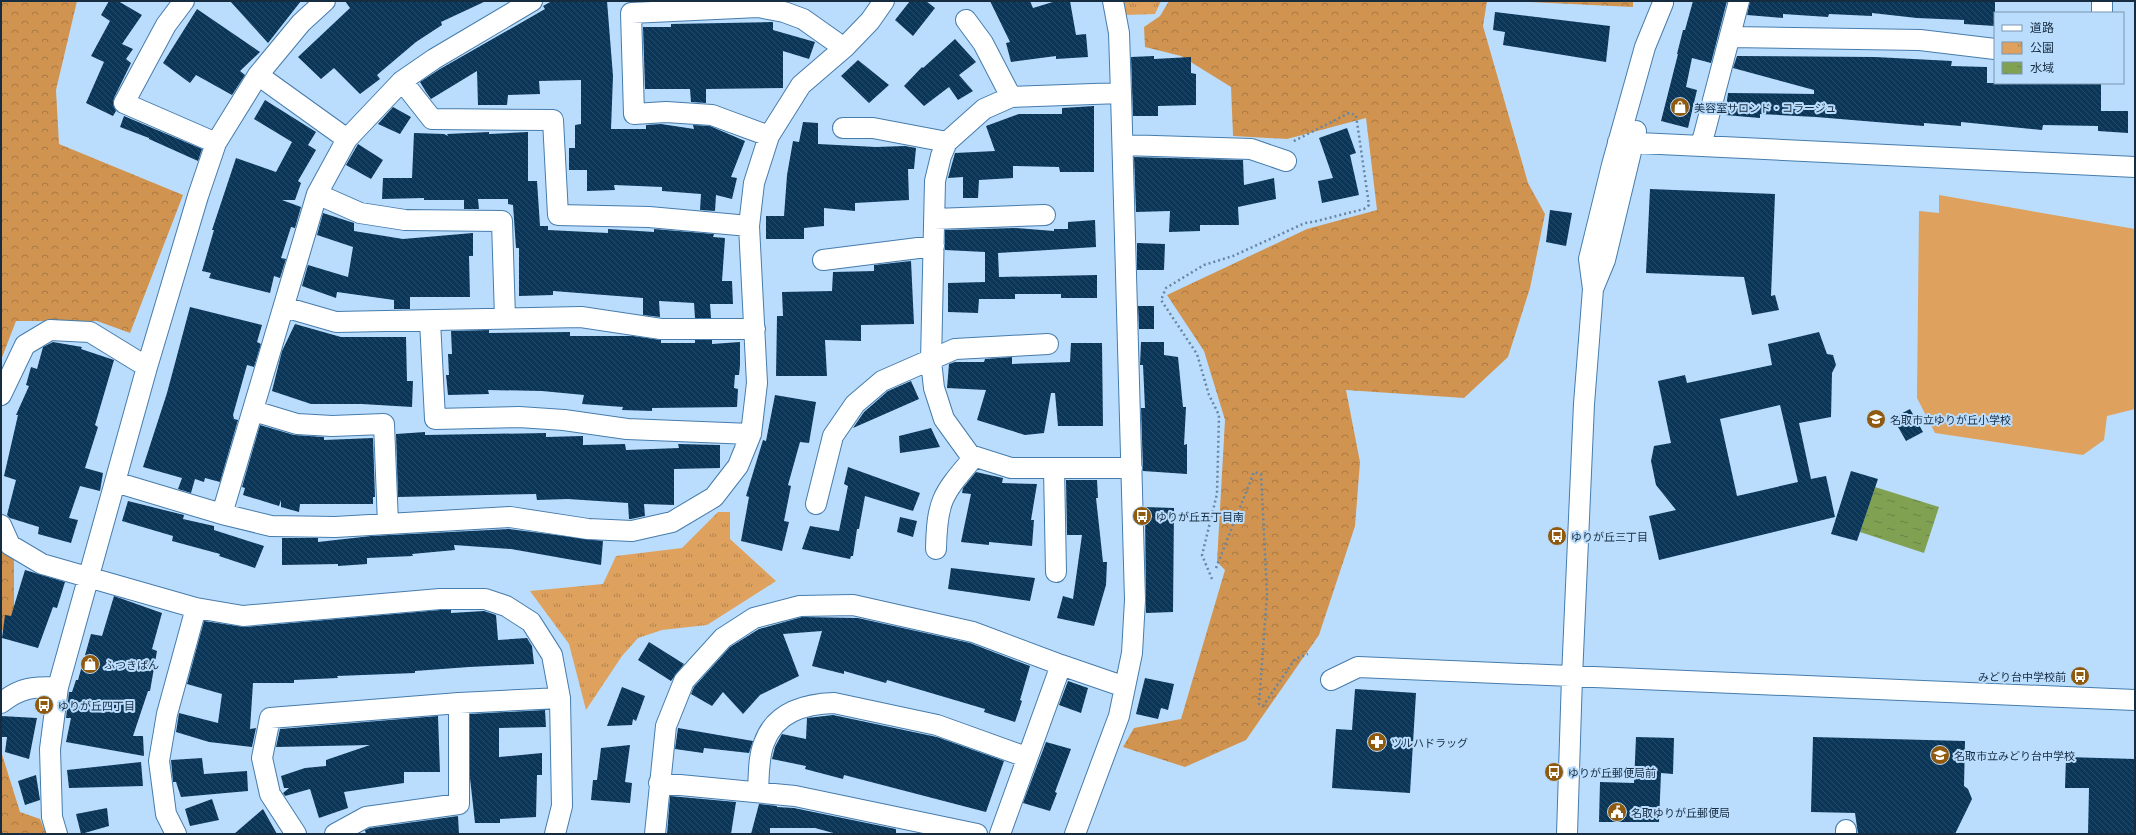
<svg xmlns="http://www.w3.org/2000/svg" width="2136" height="835" viewBox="0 0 2136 835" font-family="Georgia,'Noto Sans JP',serif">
	<defs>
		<pattern id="forest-crowns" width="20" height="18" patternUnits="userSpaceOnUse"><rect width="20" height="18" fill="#d19450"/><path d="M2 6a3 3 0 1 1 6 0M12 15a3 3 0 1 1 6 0" fill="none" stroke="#a97944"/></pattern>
		<pattern id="park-tufts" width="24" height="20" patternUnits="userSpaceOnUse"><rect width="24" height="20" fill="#dfa15e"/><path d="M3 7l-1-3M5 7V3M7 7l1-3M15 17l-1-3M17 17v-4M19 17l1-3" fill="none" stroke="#b4834f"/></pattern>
		<pattern id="water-ripples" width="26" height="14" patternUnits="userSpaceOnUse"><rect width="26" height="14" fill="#81a152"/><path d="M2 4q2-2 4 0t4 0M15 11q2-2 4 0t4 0" fill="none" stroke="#698346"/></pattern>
		<pattern id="building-back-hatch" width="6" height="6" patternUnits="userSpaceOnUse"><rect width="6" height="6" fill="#0b3658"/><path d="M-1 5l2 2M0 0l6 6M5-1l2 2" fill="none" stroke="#254b68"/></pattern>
	</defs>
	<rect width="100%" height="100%" fill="#bbddfd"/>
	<path fill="#dfa15e" d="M 1939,195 L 2135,229 L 2135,409 L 2107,416 L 2104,440 L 2083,455 L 1935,433 L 1917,398 L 1919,211 L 1939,213 Z"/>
	<path fill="url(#forest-crowns)" d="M 1,1 L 77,1 L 56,90 L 59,144 L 183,195 L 130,333 L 97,321 L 16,321 L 1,360 Z
		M 1169,1 L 1487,1 L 1483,26 L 1528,183 L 1545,214 L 1530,288 L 1508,357 L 1464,398 L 1346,390 L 1360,462 L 1355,526 L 1319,635 L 1246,740 L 1185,767 L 1123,747 L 1134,728 L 1181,719 L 1225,570 L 1217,562 L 1225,420 L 1204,351 L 1167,295 L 1307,229 L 1377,210 L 1366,118 L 1287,139 L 1233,136 L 1231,87 L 1181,56 L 1145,47 L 1144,27 L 1160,16 Z
		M 1506,1 L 1633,1 L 1633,7 Z
		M 1,540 L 14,559 L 14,610 L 1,633 Z
		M 1,751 L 20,812 L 40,819 L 46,834 L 1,834 Z"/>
	<path fill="url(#park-tufts)" d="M 1120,1 L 1161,1 L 1155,14 L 1125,15 Z
		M 718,512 L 730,512 L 730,539 L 776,581 L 707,625 L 662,630 L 638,638 L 622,656 L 586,710 L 569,644 L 530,591 L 603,584 L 616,556 L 682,548 Z"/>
	<path fill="url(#water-ripples)" d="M 1875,487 L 1939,507 L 1924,553 L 1860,532 Z"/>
	<path fill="url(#building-back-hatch)" fill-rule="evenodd" d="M 109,1 L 118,1 L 142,15 L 122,44 L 133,49 L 126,59 L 131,63 L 114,98 L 113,104 L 116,111 L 113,116 L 86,103 L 104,62 L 91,56 L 110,21 L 101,15 Z
		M 230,1 L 301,1 L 268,43 Z
		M 345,1 L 486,1 L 441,22 L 442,25 L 416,42 L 377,75 L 380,79 L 360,94 L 334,68 L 321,79 L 298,57 L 350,8 Z
		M 552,1 L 607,1 L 613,76 L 611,129 L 646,129 L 646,125 L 661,124 L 694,129 L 693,125 L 710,126 L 745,141 L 731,177 L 737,178 L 732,199 L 716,195 L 715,211 L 700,210 L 701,194 L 662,191 L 662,187 L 614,185 L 615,190 L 587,191 L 587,170 L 569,170 L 569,148 L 575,148 L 575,125 L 581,124 L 581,80 L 539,81 L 540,94 L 508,95 L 507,105 L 478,105 L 477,71 L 431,99 L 426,92 L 420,82 L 440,69 L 545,9 L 543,6 Z
		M 910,1 L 926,1 L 935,8 L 913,36 L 895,20 Z
		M 990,1 L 1030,1 L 1033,8 L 1056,1 L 1070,1 L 1076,35 L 1086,34 L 1088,57 L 1056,59 L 1056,56 L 1011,62 L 1006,43 L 1010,42 Z
		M 1693,1 L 1727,1 L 1711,63 L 1692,58 L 1686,87 L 1697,90 L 1688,128 L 1661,121 L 1678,54 L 1677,54 L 1683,30 L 1685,30 Z
		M 1750,1 L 1995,1 L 1995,26 L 1964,24 L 1964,20 L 1917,18 L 1872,13 L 1872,16 L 1829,14 L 1828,17 L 1783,14 L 1783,18 L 1747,15 Z
		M 197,9 L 260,52 L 240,71 L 245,75 L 232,95 L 196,75 L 190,83 L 163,63 Z
		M 1495,12 L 1610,26 L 1606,62 L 1503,45 L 1505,32 L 1493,30 Z
		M 773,22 L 773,30 L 815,42 L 809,59 L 783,51 L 783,88 L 706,89 L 706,103 L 691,102 L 690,89 L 645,89 L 643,27 L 671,27 L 671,24 Z
		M 955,39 L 976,62 L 959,75 L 973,91 L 958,100 L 949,87 L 924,106 L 904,86 L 922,67 L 923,68 Z
		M 1154,56 L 1154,59 L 1191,57 L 1191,73 L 1196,74 L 1196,105 L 1158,106 L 1158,116 L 1133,116 L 1131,57 Z
		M 1737,56 L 1875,57 L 1952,61 L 1951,66 L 1987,67 L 1987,83 L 2101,83 L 2101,111 L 2128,111 L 2128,133 L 2098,131 L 2098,126 L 2043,125 L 2042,130 L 1961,122 L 1961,126 L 1924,123 L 1924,126 L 1816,117 L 1760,114 L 1760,118 L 1725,115 L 1728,93 L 1814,94 L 1814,90 L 1733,68 Z
		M 858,60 L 889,85 L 869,103 L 841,76 Z
		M 265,100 L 316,132 L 308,145 L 316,150 L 298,181 L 301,183 L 295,200 L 282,200 L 301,207 L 295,228 L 291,227 L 281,258 L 286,259 L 280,278 L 274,276 L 270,293 L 209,278 L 211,273 L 202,271 L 214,230 L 212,230 L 236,158 L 276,172 L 292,142 L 254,119 Z
		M 1094,106 L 1094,172 L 1060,172 L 1059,167 L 1013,166 L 1013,178 L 979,180 L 978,198 L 963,198 L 963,177 L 948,178 L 955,153 L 995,151 L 986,126 L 1019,114 L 1062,114 L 1062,108 Z
		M 393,107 L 411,117 L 400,134 L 378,124 Z
		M 124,116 L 202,149 L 198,161 L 149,139 L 149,138 L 120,127 Z
		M 803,122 L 818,123 L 818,144 L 876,147 L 905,146 L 916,148 L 914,169 L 908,169 L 909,200 L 855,203 L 855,211 L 824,208 L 824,226 L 804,228 L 804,239 L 766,239 L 766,216 L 784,216 L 787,175 L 793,141 L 799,142 Z
		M 1347,128 L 1356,153 L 1350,155 L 1359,195 L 1322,203 L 1318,181 L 1333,178 L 1319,138 Z
		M 489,132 L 489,134 L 528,132 L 528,181 L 537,181 L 540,226 L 548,226 L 548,230 L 608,233 L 608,229 L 654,232 L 654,229 L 714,234 L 713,237 L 725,238 L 722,281 L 732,281 L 733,304 L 710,304 L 711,318 L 695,318 L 694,303 L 659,301 L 660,317 L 643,315 L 643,298 L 553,291 L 553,295 L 519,296 L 519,248 L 516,248 L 513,205 L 508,204 L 508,199 L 478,199 L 479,209 L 464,209 L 464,200 L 424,200 L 424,198 L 382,199 L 383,178 L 412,178 L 414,133 L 444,134 L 448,136 L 447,134 Z
		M 358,144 L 383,160 L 371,179 L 346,165 Z
		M 1134,157 L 1243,160 L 1244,185 L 1274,178 L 1276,199 L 1238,207 L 1239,225 L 1200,225 L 1200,231 L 1169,232 L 1170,211 L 1136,212 Z
		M 1650,189 L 1775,194 L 1771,296 L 1775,295 L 1779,310 L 1752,315 L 1744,277 L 1646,273 Z
		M 1550,210 L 1572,213 L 1566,246 L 1546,242 Z
		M 323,213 L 354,223 L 354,231 L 403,239 L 473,233 L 473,256 L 469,256 L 470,297 L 410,297 L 410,309 L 394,309 L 394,300 L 337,292 L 336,298 L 302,286 L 308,265 L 348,277 L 353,247 L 317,235 Z
		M 1095,220 L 1096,247 L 998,253 L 999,277 L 1097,275 L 1097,298 L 1061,298 L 1061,294 L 1015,294 L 1015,299 L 979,299 L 978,313 L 948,312 L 948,283 L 985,282 L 985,252 L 945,250 L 945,230 L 1015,228 L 1054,231 L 1054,229 L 1068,229 L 1068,222 Z
		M 1137,243 L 1165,244 L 1164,270 L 1137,270 Z
		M 911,261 L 914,324 L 861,325 L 861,341 L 825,340 L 827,376 L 776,376 L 777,316 L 783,316 L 782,292 L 832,291 L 833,272 L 874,271 L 874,265 Z
		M 1138,306 L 1154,306 L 1154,329 L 1139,329 Z
		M 190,307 L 262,325 L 257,342 L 261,344 L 254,367 L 247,365 L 233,415 L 234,419 L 238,420 L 220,482 L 205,478 L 204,482 L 195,479 L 191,493 L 178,489 L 182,478 L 143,467 L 167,393 Z
		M 295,324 L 341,337 L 406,337 L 407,381 L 413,381 L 412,407 L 362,404 L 311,404 L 272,391 L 282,351 Z
		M 489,330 L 489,333 L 570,332 L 570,336 L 633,336 L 661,340 L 661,343 L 695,343 L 695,340 L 712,340 L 712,344 L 740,342 L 740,365 L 739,375 L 735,375 L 734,388 L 738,389 L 737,407 L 652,408 L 652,411 L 622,410 L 623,407 L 582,404 L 584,395 L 542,391 L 488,390 L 489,394 L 448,395 L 446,375 L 449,375 L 448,354 L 452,354 L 451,331 Z
		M 1819,332 L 1827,354 L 1833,355 L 1836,365 L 1832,373 L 1831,417 L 1799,423 L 1811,479 L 1826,476 L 1835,517 L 1659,560 L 1649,516 L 1676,510 L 1656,485 L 1651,461 L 1654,446 L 1671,443 L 1658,381 L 1685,375 L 1687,383 L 1772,365 L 1768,344 ZM 1780,405 L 1798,482 L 1737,496 L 1720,419 Z
		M 53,342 L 82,347 L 81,349 L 114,360 L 95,425 L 98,427 L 85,468 L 103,473 L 100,491 L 80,486 L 69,518 L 78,520 L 71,543 L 38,534 L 39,527 L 10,518 L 7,515 L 16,480 L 4,476 L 18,415 L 16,415 L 29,386 L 26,385 L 31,367 L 37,369 L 43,347 Z
		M 1141,342 L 1164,342 L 1164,355 L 1178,357 L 1183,407 L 1186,407 L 1184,445 L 1187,444 L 1187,474 L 1143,471 L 1141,408 L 1145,408 L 1143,365 L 1140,365 Z
		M 1071,343 L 1102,343 L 1103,426 L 1058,426 L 1055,393 L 1051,393 L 1044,433 L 1025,435 L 977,420 L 986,390 L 947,388 L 949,364 L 955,362 L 984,362 L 985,359 L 1012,357 L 1012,364 L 1070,362 Z
		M 911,381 L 919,399 L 853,428 L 864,412 L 888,391 Z
		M 775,395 L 816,402 L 809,443 L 800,442 L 788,485 L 791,486 L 784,521 L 789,522 L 782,551 L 741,541 L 749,497 L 746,496 L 763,440 L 766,441 Z
		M 1910,409 L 1923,432 L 1906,441 L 1893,418 Z
		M 260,425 L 294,435 L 324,437 L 324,440 L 373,438 L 375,497 L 373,497 L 373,504 L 300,504 L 299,512 L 281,507 L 281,500 L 279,506 L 243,495 L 245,488 L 242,487 Z
		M 931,428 L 940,447 L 900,453 L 899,436 Z
		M 425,432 L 425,435 L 546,433 L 546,437 L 583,436 L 583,445 L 625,444 L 626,450 L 679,448 L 678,444 L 720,445 L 720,468 L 674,469 L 674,505 L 644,504 L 645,516 L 631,519 L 629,519 L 628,503 L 568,499 L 537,500 L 536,494 L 398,497 L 396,434 Z
		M 848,467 L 920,493 L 913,511 L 865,496 L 859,529 L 857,529 L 853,556 L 851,556 L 850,559 L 802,549 L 810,526 L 839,531 L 848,486 L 844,484 Z
		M 1851,471 L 1878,479 L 1857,541 L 1831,534 Z
		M 976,472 L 1003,478 L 1002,483 L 1037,484 L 1031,520 L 1034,520 L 1032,546 L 989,542 L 989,545 L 961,542 L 971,494 L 962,493 L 963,488 Z
		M 1066,480 L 1097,480 L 1098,498 L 1096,498 L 1103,562 L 1107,562 L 1106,585 L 1094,626 L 1057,618 L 1063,596 L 1073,599 L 1082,535 L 1067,535 Z
		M 128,501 L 184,515 L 183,519 L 214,526 L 214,530 L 264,546 L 255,568 L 219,556 L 220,554 L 172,541 L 173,536 L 122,521 Z
		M 1145,507 L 1174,508 L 1173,612 L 1146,613 Z
		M 900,517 L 917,521 L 913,537 L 897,532 Z
		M 509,529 L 603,541 L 601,565 L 511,549 L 454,545 L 455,550 L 412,554 L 413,556 L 367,558 L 367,564 L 338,566 L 338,564 L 282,565 L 282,538 L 318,538 L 318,542 L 371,536 Z
		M 951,568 L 1035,578 L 1030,601 L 948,589 Z
		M 25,570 L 65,582 L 57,608 L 53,607 L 38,648 L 2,638 L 5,615 L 11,616 Z
		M 114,596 L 162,613 L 152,649 L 157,651 L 150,691 L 148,691 L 133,736 L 143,736 L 144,756 L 66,742 L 71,718 L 66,718 L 69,692 L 72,692 L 76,680 L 78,680 L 91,634 L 102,636 Z
		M 440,610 L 451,610 L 451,613 L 484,611 L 496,615 L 498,640 L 527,638 L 532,646 L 534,664 L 469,667 L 415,671 L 415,673 L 337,676 L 338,678 L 294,680 L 294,683 L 253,683 L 250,729 L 256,728 L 252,747 L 209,742 L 176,732 L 179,713 L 218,723 L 222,694 L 187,684 L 204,621 L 244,627 Z
		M 802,617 L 858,618 L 970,643 L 1030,666 L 1020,700 L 1022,701 L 1015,722 L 984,712 L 985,709 L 887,680 L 886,683 L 844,671 L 844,674 L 812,666 L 822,631 L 783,634 L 799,676 L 760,695 L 743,714 L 723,692 L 712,706 L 691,694 L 694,687 L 730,647 L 759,629 Z
		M 649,642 L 684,664 L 671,681 L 638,660 Z
		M 1145,678 L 1174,684 L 1168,710 L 1161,708 L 1158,719 L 1136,714 Z
		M 1068,681 L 1088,688 L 1081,713 L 1059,705 Z
		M 622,687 L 645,696 L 636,721 L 633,719 L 632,725 L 607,726 Z
		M 1355,689 L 1416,693 L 1410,793 L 1332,788 L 1336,729 L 1352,730 Z
		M 545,710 L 546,727 L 499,728 L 499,757 L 542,753 L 542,775 L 537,775 L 536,817 L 500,819 L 500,823 L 475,823 L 470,778 L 470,714 Z
		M 833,715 L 937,737 L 1004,761 L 986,812 L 844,775 L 843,779 L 805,769 L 806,766 L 772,759 L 775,747 L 782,734 L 806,739 L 807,718 Z
		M 1,716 L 37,718 L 29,759 L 5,752 L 7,737 L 1,737 Z
		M 438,716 L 440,772 L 404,772 L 404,783 L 344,792 L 348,808 L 319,818 L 310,789 L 285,796 L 283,793 L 289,788 L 284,788 L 281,776 L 305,768 L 326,766 L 326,760 L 370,745 L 276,747 L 280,729 Z
		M 678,728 L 753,741 L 749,753 L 704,748 L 703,753 L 675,749 Z
		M 1636,737 L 1674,738 L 1673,774 L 1661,773 L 1659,822 L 1599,822 L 1600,782 L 1634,783 Z
		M 1813,737 L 1965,741 L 1964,786 L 1968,789 L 1972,799 L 1955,834 L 1858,834 L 1855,813 L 1811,812 Z
		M 1046,742 L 1071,749 L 1055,792 L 1057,793 L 1050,811 L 1023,803 Z
		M 630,745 L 625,782 L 632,783 L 630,803 L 591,800 L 593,780 L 597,780 L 601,748 Z
		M 2066,757 L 2135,759 L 2135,834 L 2088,834 L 2089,788 L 2065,788 Z
		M 202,758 L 204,774 L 247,771 L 248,791 L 181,797 L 176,782 L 173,782 L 171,760 Z
		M 141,762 L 143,786 L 69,788 L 67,770 Z
		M 36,775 L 40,800 L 25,805 L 18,781 Z
		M 670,796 L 736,802 L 731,834 L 667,834 Z
		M 212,799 L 219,820 L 190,826 L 185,809 Z
		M 759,804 L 777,806 L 777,807 L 794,808 L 896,829 L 896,834 L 837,834 L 815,828 L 770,828 L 770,834 L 751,834 Z
		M 107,808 L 109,826 L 81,834 L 76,814 Z
		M 263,809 L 277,834 L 234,834 Z
		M 458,816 L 459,834 L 366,834 L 365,830 L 370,828 Z"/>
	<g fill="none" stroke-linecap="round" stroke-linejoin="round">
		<defs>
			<path id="minor" d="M 184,1 L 166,25 L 124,103 L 216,143
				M 2102,13 L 2102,1
				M 966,20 L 983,43 L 1011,97
				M 1730,37 L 1920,40 L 1995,49
				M 258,75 L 347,139
				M 402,81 L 432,119 L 553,120 L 558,215 L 649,217 L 749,226
				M 1121,93 L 1011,97 L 984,109 L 947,142 L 941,156 L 935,181 L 931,361 L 934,388 L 944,419 L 970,455 L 1011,468 L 1132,468
				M 843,128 L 873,128 L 947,142
				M 769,136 L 712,115 L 666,112 L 634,114 L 631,13 L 758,7 L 784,12 L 803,19 L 844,48
				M 1618,142 L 2135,167
				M 1123,145 L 1251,149 L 1286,161
				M 1701,146 L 1739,1
				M 317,194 L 360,213 L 405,220 L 502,221 L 505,318
				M 934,219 L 1045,215
				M 823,260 L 934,246
				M 1593,289 L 1605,260 L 1636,131
				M 284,307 L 336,322 L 581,317 L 661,329 L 755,329
				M 430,321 L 435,419 L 519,417 L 564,420 L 627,429 L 751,434
				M 1,395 L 25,345 L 50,330 L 90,332 L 147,367
				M 254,411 L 297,424 L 332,426 L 384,424 L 388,524
				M 1054,468 L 1056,572
				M 115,482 L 222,514 L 271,526 L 335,527 L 510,517 L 588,529 L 632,531 L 672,522 L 714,497 L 738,466 L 751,434 L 757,383 L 749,226 L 754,183 L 769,136 L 801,85 L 844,48 L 870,21 L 884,1
				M 816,504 L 833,436 L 855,404 L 882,381 L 955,349 L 1048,344
				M 222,514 L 317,194 L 347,139 L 402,81 L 434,59 L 532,1
				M 1,525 L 10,545 L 42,564 L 196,608 L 243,616 L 440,599 L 485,599 L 506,606 L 531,622 L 552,655 L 560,698 L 562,806 L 555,834
				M 936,549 C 937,499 943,494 974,457
				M 1331,680 L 1358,667 L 2135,700
				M 1,703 C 21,687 33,687 58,687
				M 459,703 L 560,698
				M 659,783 L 795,796 L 977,834
				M 758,792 C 759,776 758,758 764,743 C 775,712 804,704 834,703 L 937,725 L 1026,757
				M 57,834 L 52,817 L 50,749 L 58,687 L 147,367 L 198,196 L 216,143 L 258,75 L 301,23 L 325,1
				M 176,834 L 166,814 L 159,761 L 167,714 L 196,608
				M 296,834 L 270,794 L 262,758 L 270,718 L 459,703 L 459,804 L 366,817 L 335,834
				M 655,834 L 666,726 L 684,681 L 723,638 L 754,618 L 800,606 L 853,605 L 973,632 L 1061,665 L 1125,687
				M 1000,834 L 1061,665
				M 1075,834 L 1119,716 L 1132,653 L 1135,600 L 1121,93 L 1119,33 L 1113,1
				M 1567,834 L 1572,677 L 1584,404 L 1593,289 L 1589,259 L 1612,165 L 1645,47 L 1663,3
				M 1846,834 L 1846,830"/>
		</defs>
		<use href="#minor" stroke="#467cac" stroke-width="22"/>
		<path stroke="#69859f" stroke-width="2.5" stroke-dasharray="2 3" stroke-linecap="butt" d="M 1216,568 L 1254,472 L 1261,474 L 1267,594 L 1259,704 L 1263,706 L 1295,659 L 1308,654
			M 1212,579 L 1202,555 L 1217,494 L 1219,415 L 1209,395 L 1197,354 L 1161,300 L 1166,288 L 1204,265 L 1233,256 L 1305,223 L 1313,222 L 1364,209 L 1369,205 L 1356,115 L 1349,113 L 1292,142"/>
		<use href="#minor" stroke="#fff" stroke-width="20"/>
	</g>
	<defs>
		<symbol id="shop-disc" viewBox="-11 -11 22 22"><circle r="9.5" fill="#8f590e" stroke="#bbddfd"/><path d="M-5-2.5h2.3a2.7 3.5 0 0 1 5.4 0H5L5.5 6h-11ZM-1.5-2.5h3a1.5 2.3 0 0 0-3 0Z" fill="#fff"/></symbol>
		<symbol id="school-disc" viewBox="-11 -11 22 22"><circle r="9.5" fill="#8f590e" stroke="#bbddfd"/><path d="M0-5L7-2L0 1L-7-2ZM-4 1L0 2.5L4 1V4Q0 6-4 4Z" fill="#fff"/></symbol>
		<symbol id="bus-disc" viewBox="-11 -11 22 22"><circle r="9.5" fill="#8f590e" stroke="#bbddfd"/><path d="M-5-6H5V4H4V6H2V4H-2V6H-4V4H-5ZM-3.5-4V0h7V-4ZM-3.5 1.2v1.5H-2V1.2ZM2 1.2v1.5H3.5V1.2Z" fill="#fff"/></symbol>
		<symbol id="pharmacy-disc" viewBox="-11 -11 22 22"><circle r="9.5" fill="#8f590e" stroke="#bbddfd"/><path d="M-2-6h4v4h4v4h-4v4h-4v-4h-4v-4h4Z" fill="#fff"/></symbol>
		<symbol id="civic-disc" viewBox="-11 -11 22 22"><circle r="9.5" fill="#8f590e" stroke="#bbddfd"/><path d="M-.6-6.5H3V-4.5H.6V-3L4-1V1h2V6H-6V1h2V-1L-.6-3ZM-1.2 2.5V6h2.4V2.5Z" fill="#fff"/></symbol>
	</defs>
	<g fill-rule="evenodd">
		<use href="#shop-disc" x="1669" y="96" width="22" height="22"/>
		<use href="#school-disc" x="1865" y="408" width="22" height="22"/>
		<use href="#bus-disc" x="1131" y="505" width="22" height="22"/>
		<use href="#bus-disc" x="1546" y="525" width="22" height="22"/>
		<use href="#shop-disc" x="79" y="653" width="22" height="22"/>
		<use href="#bus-disc" x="2069" y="665" width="22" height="22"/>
		<use href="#bus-disc" x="33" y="694" width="22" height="22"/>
		<use href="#pharmacy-disc" x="1366" y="731" width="22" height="22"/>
		<use href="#school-disc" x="1929" y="744" width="22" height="22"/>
		<use href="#bus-disc" x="1543" y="761" width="22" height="22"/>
		<use href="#civic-disc" x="1606" y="801" width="22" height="22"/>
	</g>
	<g text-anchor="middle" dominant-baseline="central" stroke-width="4" stroke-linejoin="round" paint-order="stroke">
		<g font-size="11" fill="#162c41" stroke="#bbddfd" text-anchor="start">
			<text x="1694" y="107">美容室サロンド・コラージュ</text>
			<text x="1890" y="419">名取市立ゆりが丘小学校</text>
			<text x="1156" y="516">ゆりが丘五丁目南</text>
			<text x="1571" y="536">ゆりが丘三丁目</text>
			<text x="104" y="664">ふつきぱん</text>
			<text x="2066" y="676" text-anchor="end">みどり台中学校前</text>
			<text x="58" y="705">ゆりが丘四丁目</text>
			<text x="1391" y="742">ツルハドラッグ</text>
			<text x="1954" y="755">名取市立みどり台中学校</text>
			<text x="1568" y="772">ゆりが丘郵便局前</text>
			<text x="1631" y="812">名取ゆりが丘郵便局</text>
		</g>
	</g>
	<rect width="2136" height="835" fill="none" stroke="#162c41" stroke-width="4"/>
	<rect x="1994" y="12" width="130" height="72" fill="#bbddfd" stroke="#7996b2"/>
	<rect x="2002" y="25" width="20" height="6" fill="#ffffff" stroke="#7996b2"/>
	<text x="2030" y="32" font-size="12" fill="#162c41">道路</text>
	<rect x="2002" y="42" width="20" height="12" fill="url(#park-tufts)" stroke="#7996b2"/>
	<text x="2030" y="52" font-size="12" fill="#162c41">公園</text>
	<rect x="2002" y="62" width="20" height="12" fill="url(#water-ripples)" stroke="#7996b2"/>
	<text x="2030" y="72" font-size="12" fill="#162c41">水域</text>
</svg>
